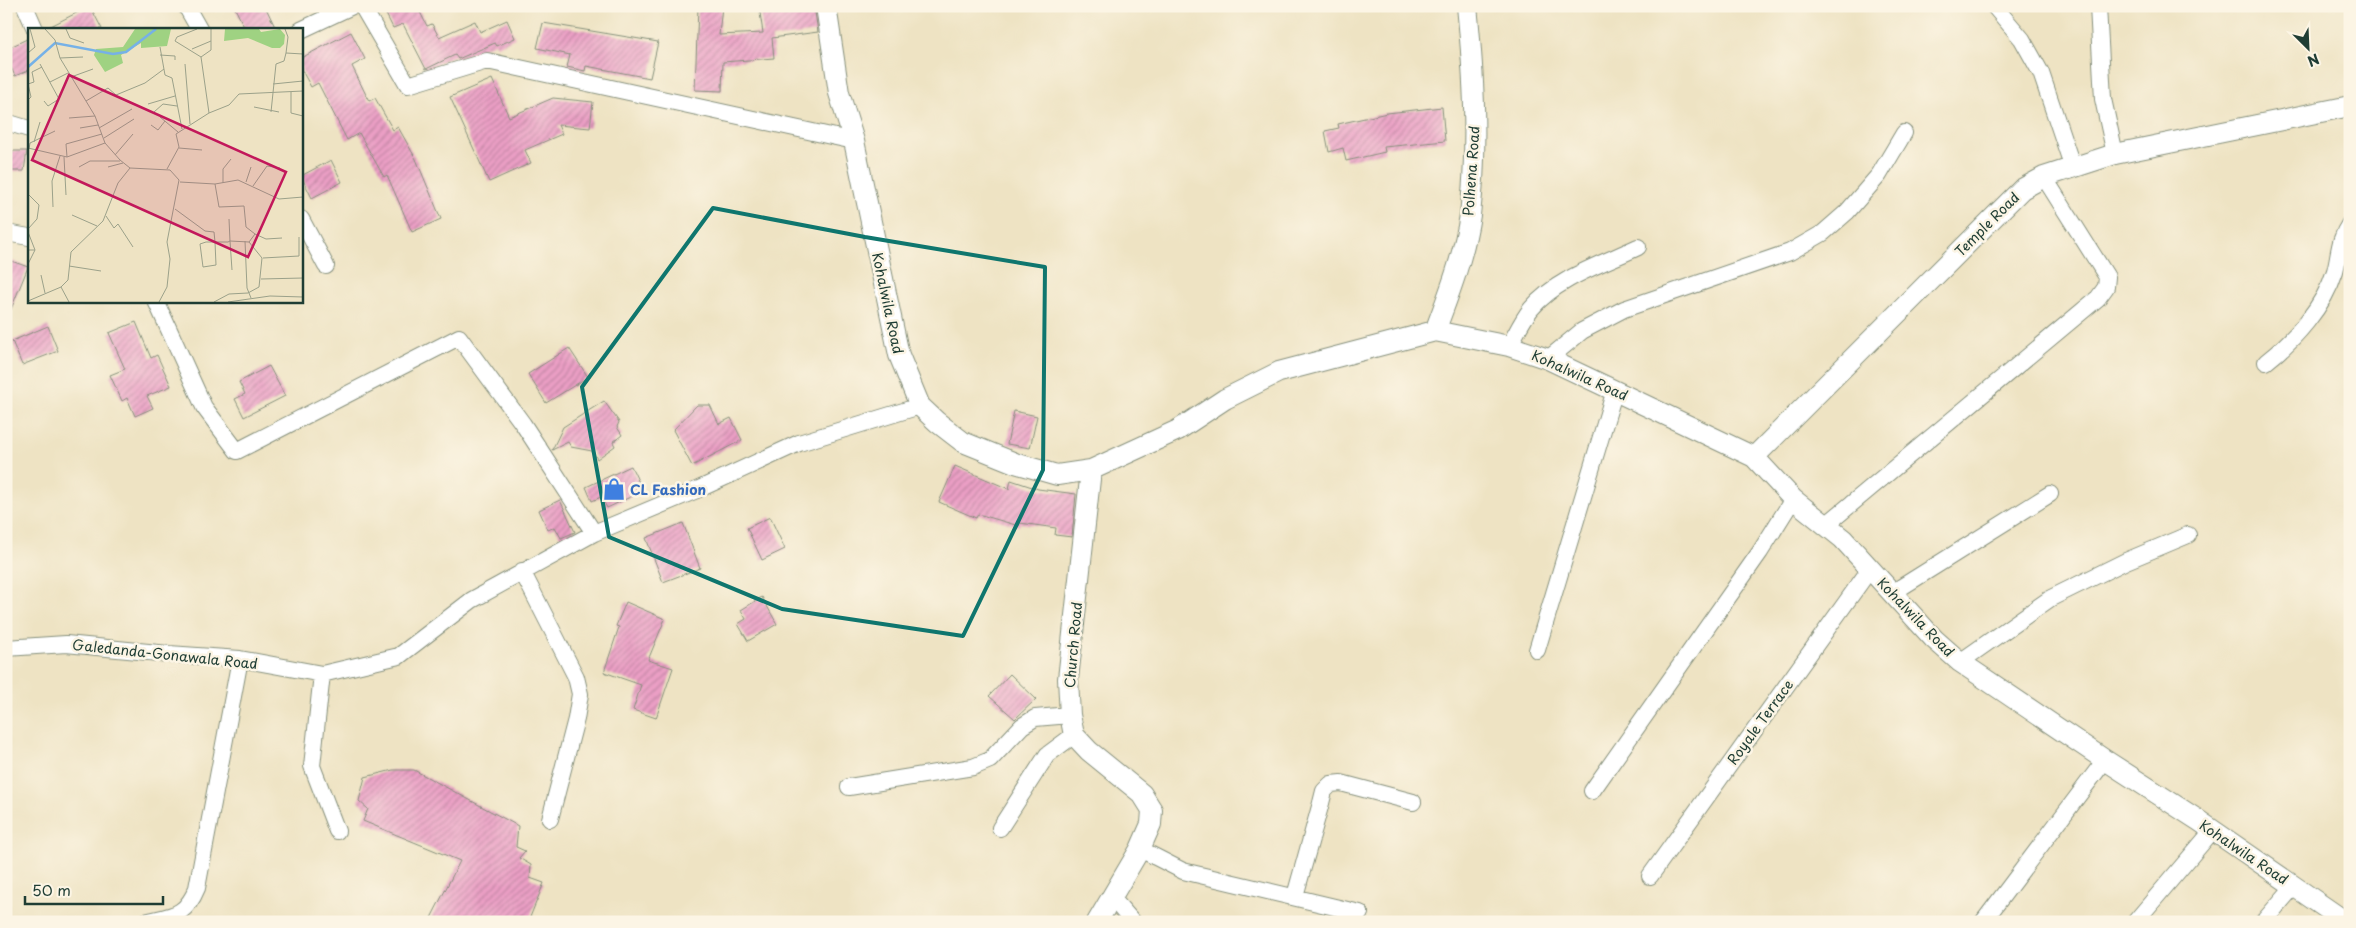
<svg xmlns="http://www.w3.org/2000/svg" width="2356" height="928" viewBox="0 0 2356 928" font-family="'Playpen Sans',sans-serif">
	<defs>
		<pattern id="building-hatch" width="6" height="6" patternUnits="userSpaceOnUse" patternTransform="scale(1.25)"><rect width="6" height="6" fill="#eb9fc5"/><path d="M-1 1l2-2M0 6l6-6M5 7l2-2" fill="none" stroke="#be83a1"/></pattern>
	</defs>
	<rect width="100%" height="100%" fill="#fcf5e5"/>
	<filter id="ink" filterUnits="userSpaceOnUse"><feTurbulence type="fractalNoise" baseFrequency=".02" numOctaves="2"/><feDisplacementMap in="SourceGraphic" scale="10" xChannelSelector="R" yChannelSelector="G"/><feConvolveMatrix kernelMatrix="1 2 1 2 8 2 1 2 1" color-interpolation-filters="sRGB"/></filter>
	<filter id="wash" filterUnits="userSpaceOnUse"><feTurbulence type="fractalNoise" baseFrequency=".0096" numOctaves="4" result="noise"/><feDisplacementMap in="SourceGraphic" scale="20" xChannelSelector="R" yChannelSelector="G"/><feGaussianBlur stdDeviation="1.12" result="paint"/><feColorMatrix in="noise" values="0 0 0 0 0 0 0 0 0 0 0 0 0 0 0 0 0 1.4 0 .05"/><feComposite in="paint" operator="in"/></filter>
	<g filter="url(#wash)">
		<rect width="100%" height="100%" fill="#eee3c3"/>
		<g id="blocks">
			<path fill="url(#building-hatch)" d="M 90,6 L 102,29 L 45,29 Z
				M 234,6 L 265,6 L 276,29 L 245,29 Z
				M 382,6 L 417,6 L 427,26 L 432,24 L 439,37 L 475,21 L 480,32 L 507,20 L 515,38 L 497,46 L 495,43 L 458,59 L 455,55 L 426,69 L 403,24 L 393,28 Z
				M 698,6 L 722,6 L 719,35 L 763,33 L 759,6 L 814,6 L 818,32 L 772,38 L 774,58 L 723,62 L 722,91 L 695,90 Z
				M 543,23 L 658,42 L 650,78 L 586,66 L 585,71 L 567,67 L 570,55 L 537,48 Z
				M 351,32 L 365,59 L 352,66 L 369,101 L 375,98 L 393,130 L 398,127 L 416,159 L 441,219 L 412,232 L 387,175 L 384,177 L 359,133 L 347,140 L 318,83 L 311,87 L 301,69 L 301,58 Z
				M 29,38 L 29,70 L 15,76 L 6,57 L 6,49 Z
				M 492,79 L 509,117 L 553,98 L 593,102 L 590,128 L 558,125 L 562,134 L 525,150 L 531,163 L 489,182 L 450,97 Z
				M 1442,107 L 1445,141 L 1384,147 L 1385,152 L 1346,161 L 1343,148 L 1329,152 L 1325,131 L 1339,128 L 1338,124 L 1387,113 Z
				M 6,151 L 27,151 L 24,171 L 6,171 Z
				M 331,160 L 342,182 L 312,198 L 301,176 Z
				M 6,259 L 28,267 L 7,319 L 6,319 Z
				M 136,322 L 151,358 L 157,355 L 171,386 L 147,396 L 153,408 L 135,416 L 127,398 L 122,401 L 110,375 L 125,369 L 109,333 Z
				M 48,326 L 58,351 L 22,365 L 12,341 Z
				M 569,348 L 588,377 L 546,403 L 528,374 Z
				M 269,366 L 285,396 L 244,417 L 235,399 L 245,394 L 239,382 Z
				M 604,401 L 619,422 L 617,427 L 622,435 L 613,442 L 615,446 L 597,459 L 592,451 L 571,447 L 568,442 L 552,450 L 563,427 Z
				M 697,405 L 710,405 L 719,424 L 731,418 L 742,440 L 692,466 L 673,430 Z
				M 1014,411 L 1037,416 L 1030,448 L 1007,444 Z
				M 631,466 L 643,491 L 607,508 L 601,497 L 592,501 L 586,487 Z
				M 955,466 L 1009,489 L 1011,480 L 1038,489 L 1076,494 L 1072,537 L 1055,535 L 1056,528 L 1020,523 L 1019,526 L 978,514 L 976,518 L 939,502 Z
				M 560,500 L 575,532 L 561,538 L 555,527 L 548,530 L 539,510 Z
				M 770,517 L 785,549 L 762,560 L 747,528 Z
				M 683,523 L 700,568 L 663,582 L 646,538 Z
				M 762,597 L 777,624 L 748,641 L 738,624 L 746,619 L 741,610 Z
				M 626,602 L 665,619 L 648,660 L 673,668 L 656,718 L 633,710 L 641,685 L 604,672 L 619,627 L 616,626 Z
				M 1010,674 L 1036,699 L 1015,719 L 989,696 Z
				M 393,770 L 414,770 L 518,826 L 516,847 L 525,851 L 519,858 L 531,865 L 530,878 L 544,883 L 528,922 L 429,922 L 460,861 L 363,821 L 368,809 L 359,801 L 365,777 Z"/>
		</g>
	</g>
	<g filter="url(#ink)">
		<use href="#blocks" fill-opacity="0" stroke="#86907c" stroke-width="1"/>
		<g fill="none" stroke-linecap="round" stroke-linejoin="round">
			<defs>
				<path id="minor" d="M 25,6 L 35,29
					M 186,6 L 199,29
					M 362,6 L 408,85 L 487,61 L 854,141
					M 1994,6 L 2022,39 L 2041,73 L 2073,168
					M 2098,6 L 2103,99 L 2115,154
					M 301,30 L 352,6
					M 6,122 L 29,129
					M 301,219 L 326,266
					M 6,233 L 29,237
					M 156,301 L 204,407 L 237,451 L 459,337 L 523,424 L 594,533
					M 1509,346 C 1516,334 1522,320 1531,309 C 1557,278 1602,264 1638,247
					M 1548,359 L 1582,331 L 1624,309 L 1790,252 L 1823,233 L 1847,212 L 1879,175 L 1904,133
					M 2266,362 C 2294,340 2324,307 2335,271 C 2340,252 2338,241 2350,223
					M 1826,525 L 2098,298 L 2106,287 L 2107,277 L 2044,177
					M 522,571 L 576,677 L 580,694 L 576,719 L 550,819
					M 1892,593 L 2050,494
					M 6,648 L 66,644 L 169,654 L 240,659 L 322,674 L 399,656 L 472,600 L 594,533 L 699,489 L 799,443 L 920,406
					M 1537,650 L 1615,390
					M 1960,662 L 2051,598 L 2126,561 L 2188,535
					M 322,674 L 312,766 L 337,831
					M 849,787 L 973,767 L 990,760 L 1022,726 L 1035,718 L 1070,715
					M 1592,791 L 1760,552 L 1793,499
					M 1000,828 L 1047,755 L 1074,735
					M 1140,849 L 1183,871 L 1360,913
					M 1650,876 L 1870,569
					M 1295,896 L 1321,803 L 1324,791 L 1331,784 L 1341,783 L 1413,802
					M 1112,898 L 1133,922
					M 145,922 C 173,915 185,917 197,888 L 240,659
					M 1983,922 L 2105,760
					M 2135,922 L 2213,830
					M 2263,922 L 2294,886"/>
				<path id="tertiary" d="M 826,6 L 839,93 L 854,141 L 899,355 L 920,406 L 937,422 L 963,442 L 1015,463 L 1057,475 L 1091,470 L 1178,430 L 1225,399 L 1279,372 L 1435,331 L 1509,346 L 1548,359 L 1754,457 L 1793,499 L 1843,539 L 1934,639 L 1960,662 L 2105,760 L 2198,820 L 2346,922
					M 1435,331 C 1449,294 1464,255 1470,215 C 1478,145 1474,76 1467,6
					M 1754,457 L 2022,189 L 2044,177 L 2115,154 L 2350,106
					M 1091,470 L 1068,679 L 1070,715 L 1074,735 L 1089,751 L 1142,794 L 1152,810 L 1151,824 L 1140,849 L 1097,922"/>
			</defs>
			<use href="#minor" stroke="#86907c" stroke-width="18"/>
			<use href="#tertiary" stroke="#86907c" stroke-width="22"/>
			<use href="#minor" stroke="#fff" stroke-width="16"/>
			<use href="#tertiary" stroke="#fff" stroke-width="20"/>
		</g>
	</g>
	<path fill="none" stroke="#0f766e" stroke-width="4" stroke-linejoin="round" d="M 713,208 L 865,237 L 1045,267 L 1043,470 L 963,636 L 782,609 L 609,537 L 582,387 Z"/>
	<defs>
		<symbol id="shop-bare" viewBox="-9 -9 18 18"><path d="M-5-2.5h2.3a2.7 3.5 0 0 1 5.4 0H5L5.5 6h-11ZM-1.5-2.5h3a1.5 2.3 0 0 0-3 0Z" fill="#3f7fe0" stroke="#fcf5e5" stroke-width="2.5" paint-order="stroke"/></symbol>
	</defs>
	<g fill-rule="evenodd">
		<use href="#shop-bare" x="598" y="473" width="32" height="32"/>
	</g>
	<g text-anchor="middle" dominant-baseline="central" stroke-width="5" stroke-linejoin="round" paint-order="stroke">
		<g font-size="14" fill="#1f3d34" stroke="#fcf5e5">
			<text transform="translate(1471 171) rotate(-86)">Polhena Road</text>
			<text transform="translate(1987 224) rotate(-45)">Temple Road</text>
			<text transform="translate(888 303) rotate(78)">Kohalwila Road</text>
			<text transform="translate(1580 375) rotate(24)">Kohalwila Road</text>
			<text transform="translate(1916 617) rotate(46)">Kohalwila Road</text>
			<text transform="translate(1073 645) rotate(-85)">Church Road</text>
			<text transform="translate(165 654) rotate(6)">Galedanda-Gonawala Road</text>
			<text transform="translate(1760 722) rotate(-54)">Royale Terrace</text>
			<text transform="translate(2244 852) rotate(34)">Kohalwila Road</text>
		</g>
		<g font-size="14" font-weight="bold" fill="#366cbe" stroke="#fcf5e5" text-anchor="start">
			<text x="630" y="489">CL Fashion</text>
		</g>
	</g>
	<g transform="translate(28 28)">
		<rect width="275" height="275" fill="#eee3c3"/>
		<path d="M 107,1 L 143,1 L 139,18 L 113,20 L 113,15 L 93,27 L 95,35 L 77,44 L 66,27 L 68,21 L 95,19 ZM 197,1 L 231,1 L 233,4 L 252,1 L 257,7 L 256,16 L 252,20 L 244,20 L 220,10 L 196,13 Z" fill="#9fd282"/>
		<path fill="none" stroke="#76b1e7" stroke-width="2.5" d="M 0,39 L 27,15 L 85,26 L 98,24 L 128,1"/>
		<path fill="none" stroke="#9ba18a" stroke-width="1" d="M 17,1 L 27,12 L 32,30 L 67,88 L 77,115 L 92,132 L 102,140 L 142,142 L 151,152 L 139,214 L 142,231 L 139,259 L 131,274M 38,1 L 42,10 L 56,15M 169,1 L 149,9 L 147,13 L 173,29 L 181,85M 257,1 L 260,9 L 258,25M 132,19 L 137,47 L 144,50 L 154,101M 164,21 L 183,13M 0,25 L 7,19 L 2,1M 132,27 L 147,28 L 147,32M 173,29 L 183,22 L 183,1M 32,30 L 55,29M 12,36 L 31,71 L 20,78 L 16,73M 157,36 L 162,96M 43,49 L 65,41M 22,54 L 40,45M 0,56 L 6,54 L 4,44 L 14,39M 245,56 L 275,53M 263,64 L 263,85 L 275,88M 0,72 L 3,69 L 0,56M 58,73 L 80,60 L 88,67 L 117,55 L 136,41M 120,76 L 147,68M 226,79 L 251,84M 126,84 L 135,76 L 149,78M 243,84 L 248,36 L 256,33 L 258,25 L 275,26M 132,89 L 150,104M 41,90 L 67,88M 123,97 L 130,102 L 137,93M 52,100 L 70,97M 71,100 L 104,81M 76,110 L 106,91M 6,114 L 12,94M 0,120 L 39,129 L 77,115M 151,120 L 174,122M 1,121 L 2,115 L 27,103M 87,127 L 105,106M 36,129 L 38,167M 39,129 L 38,116 L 74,106M 51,139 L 62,133 L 92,133M 80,139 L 95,135M 139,141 L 151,119 L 148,106 L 181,85 L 201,77 L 211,66 L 275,63M 152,154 L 187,156 L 210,152 L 251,171 L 275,169M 218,154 L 223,139M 195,155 L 195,141 L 203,131M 187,156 L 191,179 L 216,178 L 218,199 L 227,206M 225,158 L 239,138 L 252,140M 0,166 L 11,177 L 9,191 L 0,201M 25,179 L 24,153 L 32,128M 147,181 L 177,203 L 186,204 L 187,214 L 188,237 L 175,239 L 172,216 L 178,214 L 200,214 L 202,213 L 201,191M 44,187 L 69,198M 78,188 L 86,200 L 90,196 L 105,219M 0,204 L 7,222M 217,213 L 219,260 L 223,270M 221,214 L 227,206 L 238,211 L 254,210M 0,222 L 7,222 L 0,236M 235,230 L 271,228 L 271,209M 41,238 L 73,243M 13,247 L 17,265M 233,251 L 275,250M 33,259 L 41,274M 0,273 L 33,259 L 40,252 L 43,224 L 75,193 L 90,155 L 102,140M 186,274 L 201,266 L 220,265 L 231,259 L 234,230 L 221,214 L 202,213 L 204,242M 200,274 L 242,268 L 275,269"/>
		<path fill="#c2185b" fill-opacity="0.15" stroke="#c2185b" stroke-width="2.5" d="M 41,47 L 258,144 L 220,229 L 4,132 Z"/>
		<rect width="275" height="275" fill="none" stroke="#1f3d34" stroke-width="2.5"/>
	</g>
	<rect width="2356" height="928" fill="none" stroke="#fcf5e5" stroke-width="25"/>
	<g transform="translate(2308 48) rotate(156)" stroke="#fcf5e5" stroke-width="4" paint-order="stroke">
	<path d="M0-4L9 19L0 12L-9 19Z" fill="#1f3d34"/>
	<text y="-8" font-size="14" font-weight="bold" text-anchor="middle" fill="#1f3d34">N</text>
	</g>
	<path d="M25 896v8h138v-8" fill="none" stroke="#1f3d34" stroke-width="2.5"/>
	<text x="32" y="896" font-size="15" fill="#1f3d34" stroke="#fcf5e5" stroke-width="4" paint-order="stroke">50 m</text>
</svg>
